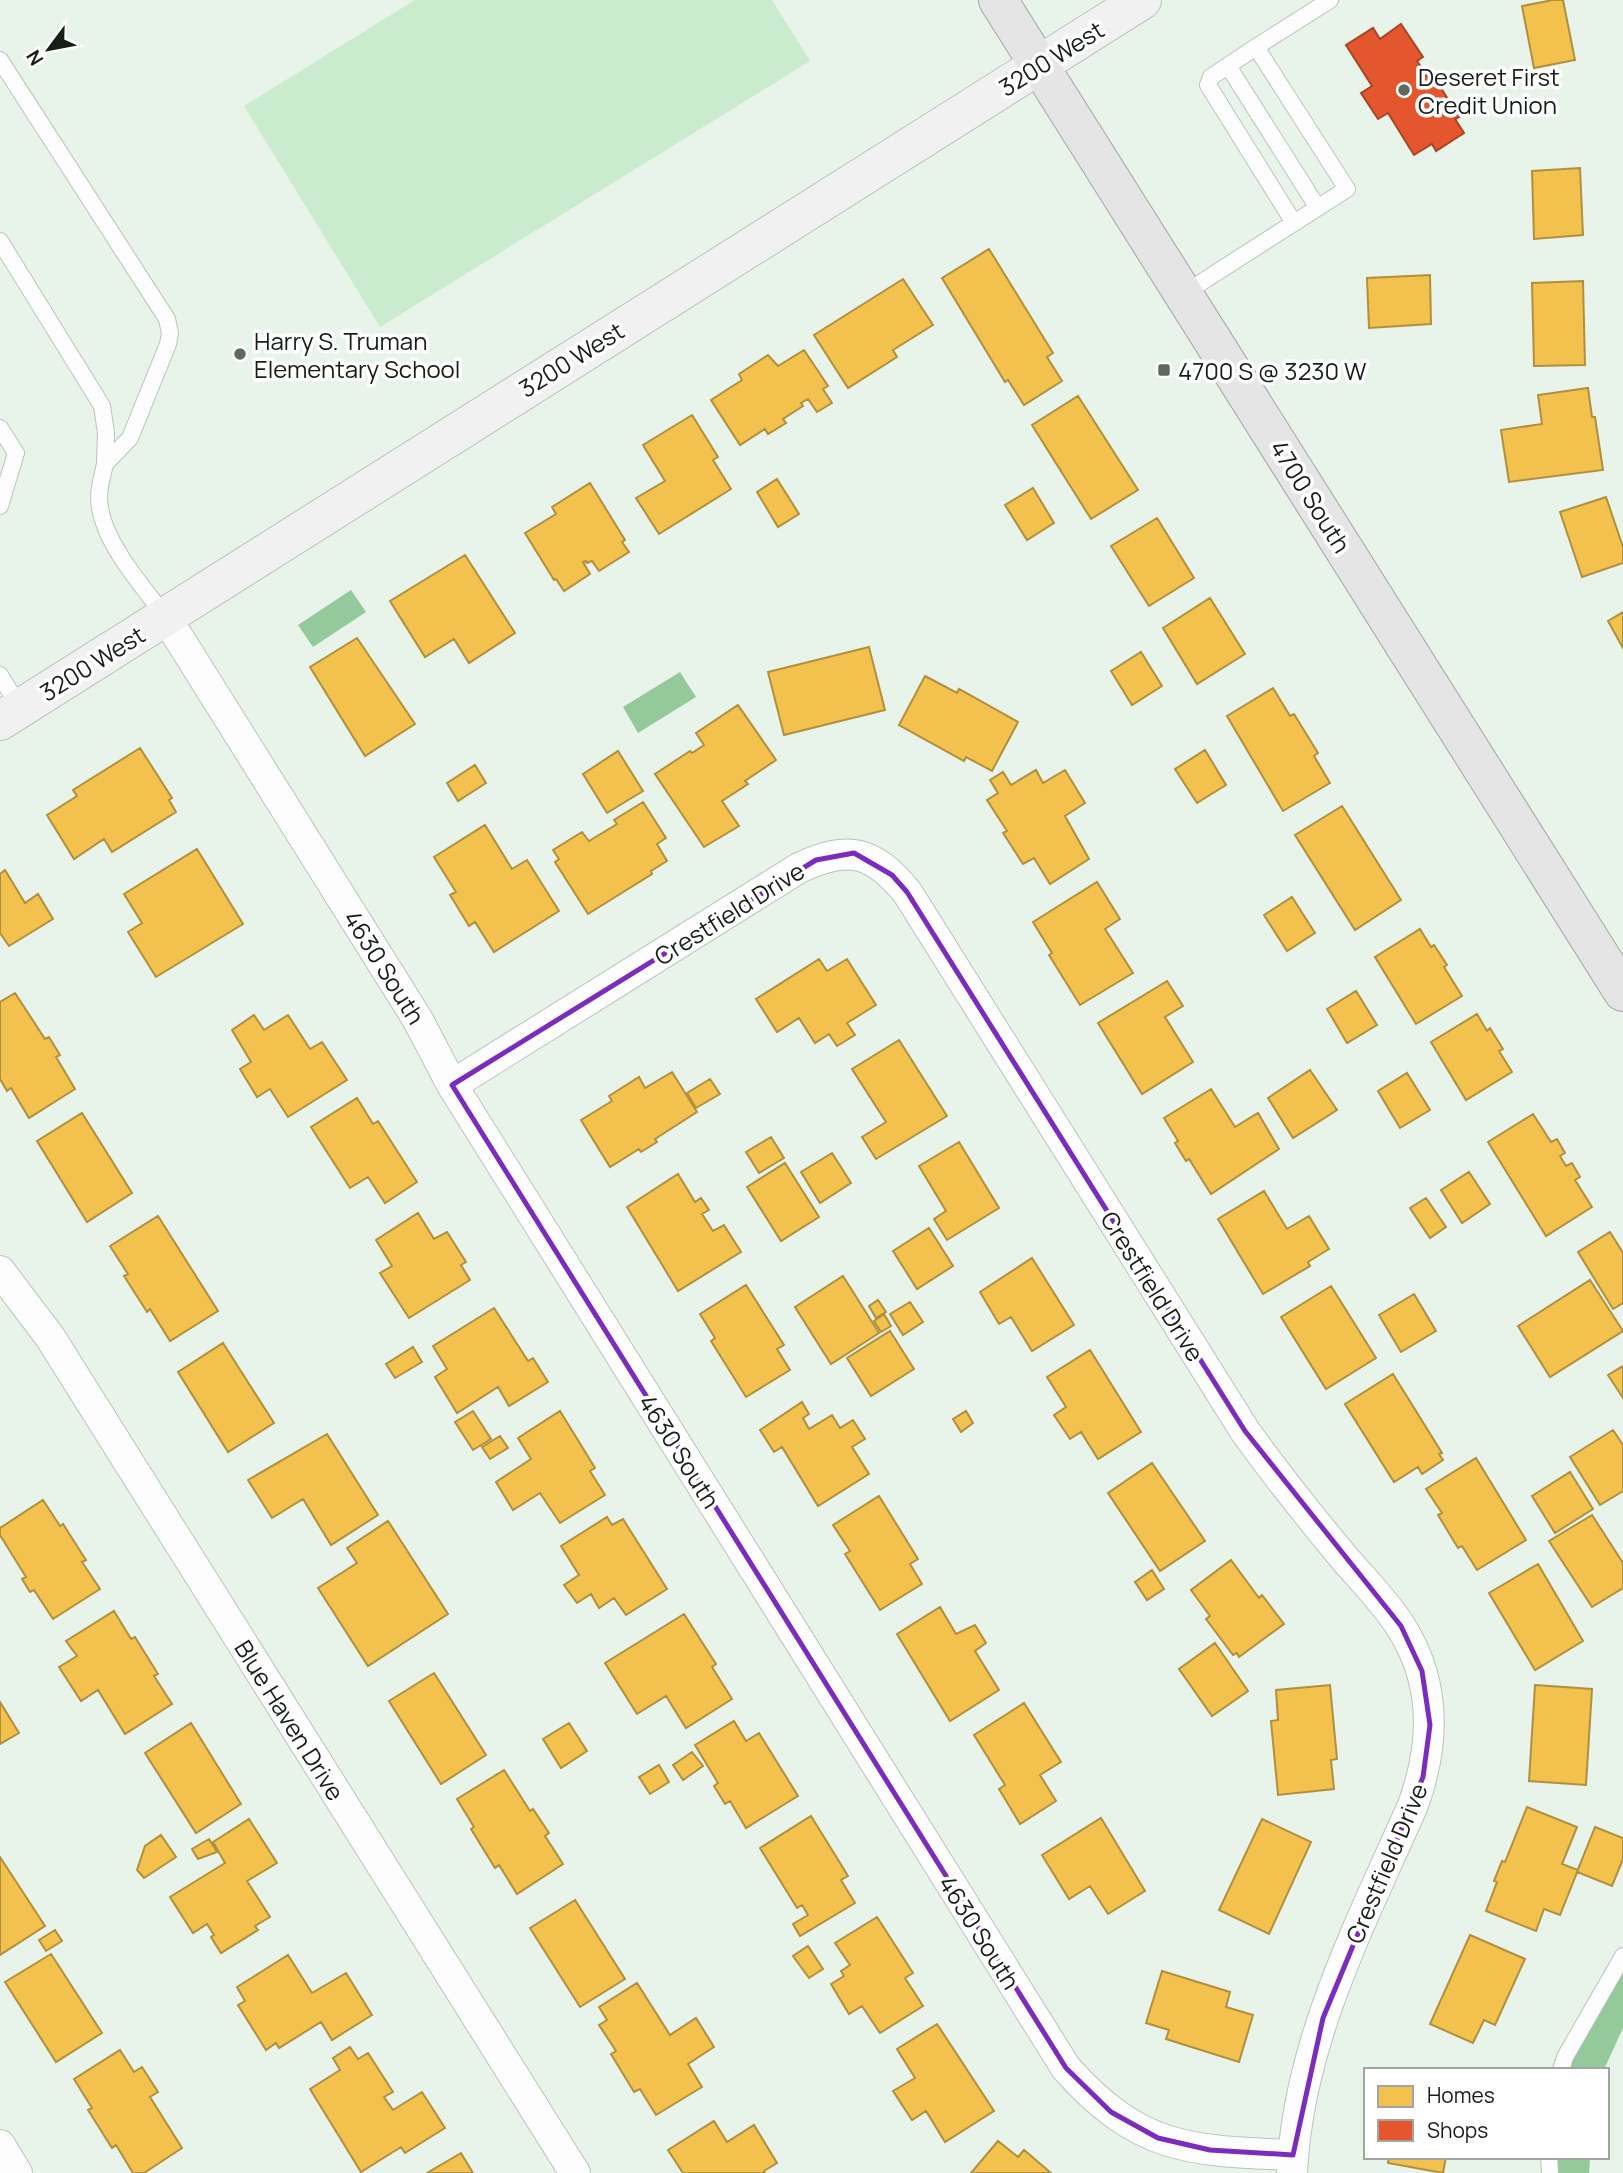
<svg xmlns="http://www.w3.org/2000/svg" width="1623" height="2173" viewBox="0 0 1623 2173" font-family="Manrope,sans-serif">
	<rect width="100%" height="100%" fill="#e8f4e9"/>
	<path fill="#caebce" d="M 415,0 L 772,0 L 810,61 L 380,327 L 244,106 Z"/>
	<path fill="#94c99b" d="M 351,590 L 366,612 L 313,647 L 298,625 Z
		M 680,672 L 696,697 L 638,733 L 623,707 Z"/>
	<path fill="#f2c14e" stroke="#b0903e" stroke-width="2" d="M 1553,0 L 1563,0 L 1575,60 L 1534,68 L 1522,6 Z
		M 1580,168 L 1583,235 L 1534,239 L 1532,171 Z
		M 989,249 L 1053,353 L 1047,357 L 1062,381 L 1024,405 L 1008,380 L 1005,382 L 942,278 Z
		M 1430,275 L 1431,324 L 1369,328 L 1367,278 Z
		M 903,279 L 933,325 L 893,350 L 897,357 L 848,388 L 814,335 Z
		M 1583,281 L 1585,365 L 1534,366 L 1532,283 Z
		M 804,350 L 828,386 L 823,389 L 832,403 L 817,412 L 808,399 L 801,403 L 803,406 L 783,419 L 786,423 L 768,434 L 765,429 L 740,445 L 711,400 L 742,380 L 739,374 L 768,355 L 778,366 Z
		M 1588,388 L 1592,417 L 1595,417 L 1603,470 L 1509,482 L 1501,430 L 1542,424 L 1538,395 Z
		M 1078,396 L 1138,490 L 1091,519 L 1032,425 Z
		M 692,415 L 718,457 L 713,460 L 731,489 L 659,534 L 636,498 L 665,481 L 643,445 Z
		M 777,479 L 799,514 L 778,527 L 757,492 Z
		M 590,483 L 625,540 L 622,542 L 629,552 L 599,571 L 592,561 L 587,563 L 586,561 L 583,562 L 590,574 L 564,591 L 556,579 L 554,580 L 525,533 L 556,514 L 552,507 Z
		M 1033,488 L 1054,523 L 1027,540 L 1005,505 Z
		M 1606,497 L 1623,547 L 1623,563 L 1582,577 L 1560,512 Z
		M 1157,518 L 1194,578 L 1149,606 L 1111,546 Z
		M 465,555 L 515,633 L 469,663 L 454,639 L 425,657 L 390,601 Z
		M 1210,598 L 1245,654 L 1197,684 L 1163,628 Z
		M 1623,612 L 1623,648 L 1608,621 Z
		M 357,638 L 415,724 L 365,756 L 310,667 Z
		M 869,647 L 885,710 L 784,735 L 768,672 Z
		M 1141,652 L 1162,686 L 1132,705 L 1111,671 Z
		M 925,676 L 957,693 L 959,689 L 1018,722 L 992,771 L 966,757 L 964,761 L 899,725 Z
		M 1273,688 L 1290,716 L 1294,714 L 1318,753 L 1314,756 L 1330,783 L 1283,811 L 1227,716 Z
		M 738,705 L 776,760 L 745,781 L 748,784 L 722,801 L 739,826 L 704,847 L 655,774 L 690,751 L 692,753 L 704,745 L 696,733 Z
		M 140,748 L 172,798 L 169,800 L 176,812 L 112,852 L 104,839 L 74,859 L 47,815 L 77,796 L 73,790 Z
		M 1205,750 L 1226,785 L 1197,803 L 1175,769 Z
		M 618,751 L 643,791 L 607,813 L 583,774 Z
		M 475,765 L 486,783 L 458,801 L 447,783 Z
		M 1036,770 L 1043,783 L 1065,770 L 1085,803 L 1065,816 L 1089,859 L 1050,884 L 1034,858 L 1023,864 L 1003,833 L 1007,831 L 987,800 L 998,793 L 990,780 L 1003,772 L 1011,785 Z
		M 643,802 L 666,838 L 657,844 L 667,861 L 651,871 L 652,874 L 588,914 L 555,862 L 559,859 L 553,850 L 582,832 L 589,841 L 617,824 L 614,820 Z
		M 1342,806 L 1401,900 L 1355,930 L 1295,835 Z
		M 485,825 L 512,869 L 527,860 L 559,911 L 494,952 L 475,922 L 469,926 L 450,895 L 456,892 L 434,857 Z
		M 197,849 L 243,924 L 156,977 L 128,932 L 142,923 L 124,894 Z
		M 5,870 L 25,903 L 38,894 L 53,919 L 9,946 L 0,933 L 0,874 Z
		M 1097,882 L 1120,919 L 1105,929 L 1133,973 L 1080,1005 L 1049,955 L 1052,953 L 1033,922 Z
		M 1292,897 L 1315,933 L 1287,951 L 1264,915 Z
		M 1420,929 L 1431,947 L 1434,945 L 1447,965 L 1444,967 L 1462,996 L 1416,1024 L 1375,957 Z
		M 819,959 L 827,971 L 847,959 L 876,1005 L 847,1023 L 855,1035 L 837,1046 L 829,1034 L 815,1043 L 799,1018 L 777,1032 L 756,999 Z
		M 1167,981 L 1183,1006 L 1165,1017 L 1193,1062 L 1142,1094 L 1098,1023 Z
		M 1356,991 L 1377,1025 L 1347,1043 L 1327,1009 Z
		M 15,993 L 45,1039 L 49,1037 L 60,1055 L 56,1057 L 75,1089 L 29,1118 L 11,1088 L 7,1091 L 0,1079 L 0,1002 Z
		M 1477,1014 L 1487,1031 L 1490,1028 L 1503,1049 L 1499,1051 L 1512,1072 L 1466,1100 L 1431,1042 Z
		M 254,1015 L 264,1030 L 288,1015 L 310,1049 L 322,1042 L 347,1080 L 288,1117 L 270,1089 L 257,1097 L 240,1069 L 251,1062 L 232,1030 Z
		M 899,1040 L 947,1116 L 876,1159 L 862,1137 L 886,1122 L 852,1069 Z
		M 1310,1070 L 1337,1110 L 1293,1138 L 1268,1098 Z
		M 672,1072 L 697,1112 L 655,1139 L 657,1142 L 641,1152 L 639,1149 L 610,1167 L 581,1120 L 612,1101 L 609,1096 L 639,1077 L 645,1088 Z
		M 1407,1073 L 1430,1110 L 1400,1128 L 1378,1091 Z
		M 710,1079 L 720,1094 L 696,1108 L 687,1093 Z
		M 1211,1089 L 1235,1127 L 1258,1113 L 1279,1149 L 1211,1194 L 1189,1159 L 1186,1161 L 1175,1143 L 1178,1141 L 1164,1118 Z
		M 357,1098 L 373,1124 L 378,1121 L 417,1182 L 385,1203 L 368,1177 L 350,1188 L 311,1127 Z
		M 82,1113 L 132,1193 L 87,1222 L 37,1141 Z
		M 1533,1114 L 1551,1142 L 1557,1139 L 1565,1153 L 1560,1156 L 1566,1166 L 1572,1163 L 1580,1177 L 1575,1180 L 1592,1207 L 1546,1236 L 1488,1142 Z
		M 771,1137 L 784,1158 L 759,1173 L 746,1152 Z
		M 959,1142 L 999,1208 L 947,1240 L 934,1219 L 946,1211 L 919,1166 Z
		M 832,1153 L 851,1183 L 820,1203 L 801,1172 Z
		M 785,1163 L 819,1217 L 781,1241 L 747,1187 Z
		M 1469,1172 L 1490,1204 L 1462,1223 L 1441,1190 Z
		M 678,1174 L 695,1202 L 701,1198 L 709,1210 L 702,1214 L 713,1231 L 724,1225 L 741,1252 L 678,1291 L 627,1207 Z
		M 1264,1191 L 1287,1229 L 1309,1216 L 1329,1249 L 1308,1262 L 1310,1266 L 1263,1294 L 1218,1219 Z
		M 1426,1198 L 1446,1227 L 1430,1238 L 1410,1208 Z
		M 418,1213 L 434,1239 L 447,1232 L 466,1262 L 461,1265 L 470,1280 L 409,1318 L 380,1273 L 392,1266 L 376,1240 Z
		M 158,1216 L 218,1311 L 170,1341 L 150,1309 L 147,1312 L 124,1276 L 128,1274 L 110,1246 Z
		M 929,1228 L 953,1266 L 917,1289 L 893,1251 Z
		M 1610,1232 L 1623,1253 L 1623,1303 L 1613,1309 L 1578,1252 Z
		M 1032,1258 L 1074,1325 L 1032,1351 L 1011,1317 L 999,1324 L 980,1292 Z
		M 843,1276 L 879,1333 L 831,1364 L 795,1307 Z
		M 1590,1280 L 1623,1331 L 1550,1377 L 1518,1326 Z
		M 746,1285 L 784,1345 L 777,1349 L 790,1370 L 746,1397 L 711,1341 L 715,1338 L 700,1314 Z
		M 1331,1286 L 1376,1358 L 1326,1389 L 1281,1317 Z
		M 1414,1294 L 1436,1331 L 1401,1352 L 1379,1315 Z
		M 878,1300 L 886,1312 L 876,1318 L 869,1306 Z
		M 910,1302 L 923,1322 L 903,1335 L 890,1314 Z
		M 494,1308 L 528,1361 L 533,1358 L 548,1382 L 509,1406 L 498,1387 L 457,1413 L 435,1377 L 447,1369 L 433,1346 Z
		M 884,1314 L 891,1326 L 881,1332 L 874,1321 Z
		M 890,1331 L 914,1369 L 871,1396 L 847,1358 Z
		M 223,1343 L 274,1423 L 228,1452 L 178,1372 Z
		M 413,1347 L 422,1362 L 395,1378 L 386,1364 Z
		M 1090,1350 L 1141,1432 L 1098,1459 L 1081,1432 L 1070,1439 L 1054,1415 L 1066,1407 L 1047,1377 Z
		M 1623,1366 L 1623,1398 L 1608,1375 Z
		M 1393,1374 L 1442,1453 L 1439,1454 L 1443,1460 L 1422,1474 L 1418,1467 L 1394,1482 L 1345,1404 Z
		M 802,1402 L 809,1414 L 803,1418 L 809,1429 L 832,1415 L 840,1428 L 853,1420 L 865,1439 L 852,1447 L 869,1474 L 818,1506 L 782,1447 L 774,1452 L 760,1430 Z
		M 473,1411 L 491,1439 L 473,1450 L 455,1422 Z
		M 560,1411 L 595,1468 L 590,1471 L 605,1495 L 560,1523 L 540,1493 L 513,1510 L 496,1482 L 531,1459 L 518,1438 Z
		M 966,1411 L 973,1423 L 961,1432 L 953,1419 Z
		M 1613,1430 L 1623,1445 L 1623,1491 L 1600,1505 L 1570,1457 Z
		M 327,1434 L 378,1515 L 331,1545 L 303,1499 L 272,1518 L 248,1480 Z
		M 500,1436 L 508,1448 L 490,1459 L 482,1447 Z
		M 1476,1458 L 1526,1540 L 1477,1570 L 1462,1546 L 1458,1548 L 1438,1515 L 1442,1513 L 1426,1489 Z
		M 1152,1463 L 1205,1541 L 1160,1571 L 1108,1493 Z
		M 1570,1472 L 1593,1509 L 1555,1533 L 1532,1496 Z
		M 879,1496 L 918,1559 L 910,1564 L 922,1584 L 880,1610 L 845,1554 L 850,1551 L 833,1525 Z
		M 43,1500 L 60,1526 L 63,1524 L 86,1560 L 82,1562 L 100,1589 L 53,1619 L 34,1590 L 30,1592 L 22,1579 L 26,1577 L 0,1535 L 0,1528 Z
		M 1592,1515 L 1623,1563 L 1623,1588 L 1592,1607 L 1549,1541 Z
		M 607,1517 L 612,1525 L 623,1519 L 667,1589 L 626,1615 L 614,1598 L 599,1608 L 591,1594 L 577,1603 L 564,1585 L 579,1575 L 561,1546 Z
		M 388,1521 L 448,1614 L 368,1666 L 318,1588 L 357,1563 L 347,1548 Z
		M 1231,1560 L 1259,1598 L 1262,1595 L 1284,1624 L 1239,1657 L 1237,1653 L 1233,1655 L 1206,1619 L 1210,1616 L 1191,1590 Z
		M 1538,1564 L 1583,1641 L 1535,1670 L 1489,1593 Z
		M 1152,1570 L 1164,1589 L 1147,1600 L 1135,1582 Z
		M 940,1607 L 956,1634 L 975,1625 L 986,1643 L 975,1651 L 999,1690 L 950,1721 L 897,1634 Z
		M 114,1611 L 131,1639 L 135,1637 L 158,1674 L 154,1676 L 172,1704 L 125,1734 L 98,1690 L 81,1701 L 59,1667 L 77,1656 L 66,1641 Z
		M 684,1614 L 716,1664 L 712,1667 L 732,1699 L 686,1728 L 666,1696 L 637,1714 L 605,1663 Z
		M 1215,1643 L 1248,1691 L 1212,1716 L 1179,1669 Z
		M 434,1673 L 486,1755 L 441,1784 L 389,1701 Z
		M 1330,1685 L 1337,1759 L 1331,1760 L 1334,1789 L 1278,1795 L 1271,1721 L 1278,1720 L 1276,1690 Z
		M 1535,1685 L 1592,1689 L 1586,1785 L 1529,1781 Z
		M 0,1702 L 19,1733 L 0,1744 Z
		M 1024,1703 L 1061,1762 L 1040,1775 L 1056,1801 L 1020,1824 L 999,1789 L 1005,1785 L 974,1735 Z
		M 734,1721 L 746,1741 L 759,1733 L 798,1796 L 746,1828 L 730,1801 L 725,1804 L 714,1786 L 718,1783 L 695,1745 Z
		M 191,1723 L 241,1804 L 196,1833 L 145,1753 Z
		M 569,1723 L 587,1751 L 561,1768 L 543,1739 Z
		M 692,1752 L 703,1766 L 683,1780 L 673,1765 Z
		M 659,1765 L 669,1782 L 650,1794 L 639,1777 Z
		M 504,1770 L 530,1811 L 533,1809 L 549,1833 L 545,1836 L 563,1864 L 517,1894 L 499,1865 L 495,1868 L 471,1829 L 474,1827 L 457,1799 Z
		M 1527,1807 L 1577,1827 L 1562,1864 L 1578,1870 L 1560,1915 L 1544,1909 L 1536,1931 L 1486,1911 L 1497,1882 L 1494,1881 L 1502,1861 L 1505,1862 Z
		M 811,1816 L 848,1876 L 841,1880 L 855,1903 L 800,1936 L 793,1924 L 808,1915 L 802,1905 L 797,1908 L 760,1848 Z
		M 1101,1818 L 1145,1891 L 1108,1914 L 1090,1886 L 1069,1899 L 1042,1855 Z
		M 249,1819 L 277,1863 L 247,1881 L 270,1917 L 255,1926 L 258,1930 L 221,1953 L 211,1937 L 214,1935 L 207,1924 L 193,1933 L 170,1897 L 225,1863 L 213,1842 Z
		M 1262,1819 L 1311,1842 L 1269,1934 L 1219,1910 Z
		M 1595,1827 L 1623,1838 L 1623,1859 L 1612,1886 L 1577,1872 Z
		M 161,1835 L 176,1857 L 144,1878 L 137,1870 L 145,1846 Z
		M 209,1839 L 217,1852 L 198,1859 L 192,1849 Z
		M 0,1857 L 45,1926 L 0,1955 Z
		M 575,1900 L 625,1979 L 580,2007 L 530,1928 Z
		M 877,1917 L 913,1973 L 905,1978 L 923,2006 L 880,2033 L 862,2006 L 849,2014 L 831,1984 L 844,1976 L 841,1971 L 850,1965 L 835,1943 Z
		M 55,1930 L 62,1941 L 46,1951 L 39,1940 Z
		M 1470,1935 L 1525,1959 L 1495,2025 L 1484,2020 L 1473,2043 L 1430,2024 Z
		M 808,1946 L 823,1969 L 809,1978 L 793,1956 Z
		M 51,1954 L 102,2033 L 56,2062 L 5,1982 Z
		M 288,1955 L 312,1993 L 346,1973 L 372,2015 L 332,2040 L 321,2022 L 279,2048 L 276,2043 L 266,2050 L 238,2005 L 245,2001 L 237,1987 Z
		M 1162,1971 L 1230,1992 L 1226,2007 L 1253,2015 L 1239,2062 L 1166,2039 L 1169,2030 L 1146,2023 Z
		M 637,1983 L 670,2035 L 696,2018 L 714,2047 L 688,2064 L 702,2087 L 656,2115 L 640,2089 L 634,2092 L 611,2054 L 616,2051 L 599,2025 L 607,2020 L 599,2007 Z
		M 937,2024 L 994,2111 L 945,2142 L 926,2111 L 912,2120 L 893,2091 L 915,2078 L 897,2049 Z
		M 350,2047 L 358,2059 L 368,2053 L 393,2092 L 384,2097 L 393,2110 L 422,2092 L 445,2128 L 405,2153 L 401,2147 L 361,2172 L 310,2089 L 340,2070 L 333,2058 Z
		M 120,2050 L 134,2072 L 142,2067 L 158,2092 L 150,2097 L 182,2148 L 144,2173 L 133,2173 L 116,2145 L 112,2148 L 88,2110 L 92,2108 L 74,2079 Z
		M 714,2121 L 727,2142 L 754,2125 L 777,2163 L 764,2171 L 765,2173 L 683,2173 L 668,2150 Z
		M 998,2141 L 1018,2157 L 1024,2150 L 1051,2173 L 971,2173 Z
		M 461,2153 L 473,2173 L 427,2173 Z
		M 1389,2157 L 1446,2157 L 1443,2173 L 1388,2163 Z"/>
	<path fill="#e4572e" stroke="#a64627" stroke-width="2" d="M 1401,24 L 1423,57 L 1417,61 L 1432,83 L 1436,80 L 1459,117 L 1455,119 L 1464,133 L 1436,151 L 1432,144 L 1414,155 L 1388,113 L 1378,119 L 1361,93 L 1372,86 L 1346,45 L 1373,28 L 1380,39 Z"/>
	<g fill="none" stroke-linecap="round" stroke-linejoin="round">
		<path stroke="#94c99b" stroke-width="38" d="M 1583,2070 L 1623,1982
			M 1570,2173 L 1571,2157"/>
		<defs>
			<path id="lane" d="M 1256,47 L 1211,77 L 1208,85 L 1294,223
				M 0,60 L 167,319 L 170,333 L 168,344 L 130,438 L 105,464 L 106,433 L 102,406 L 0,241
				M 1228,66 L 1318,208
				M 1183,294 L 1347,189 L 1256,47 L 1330,0
				M 0,428 L 16,453 L 0,506
				M 105,464 C 102,478 97,493 100,508 C 106,545 142,586 165,616
				M 0,675 L 20,708
				M 1561,2070 L 1565,2057 L 1623,1956
				M 1549,2157 L 1550,2173"/>
			<path id="street" d="M 165,616 L 418,1020 L 452,1085 L 1066,2068 C 1139,2150 1189,2151 1293,2155
				M 452,1085 L 799,868 C 848,845 872,850 907,892 L 1245,1431 C 1275,1473 1307,1513 1340,1553 C 1360,1577 1384,1600 1401,1627 C 1437,1684 1435,1744 1413,1805 C 1361,1923 1298,2042 1292,2173
				M 0,1271 L 50,1337 L 575,2173
				M 0,2145 L 17,2173"/>
			<path id="secondary" d="M 0,721 L 1142,0"/>
			<path id="primary" d="M 998,0 L 1623,992"/>
		</defs>
		<use href="#lane" stroke="#bac4bb" stroke-width="18"/>
		<use href="#street" stroke="#bac4bb" stroke-width="32"/>
		<use href="#secondary" stroke="#bac4bb" stroke-width="40"/>
		<use href="#primary" stroke="#a4a3a4" stroke-width="40"/>
		<use href="#lane" stroke="#fcfdfc" stroke-width="16"/>
		<use href="#street" stroke="#fcfdfc" stroke-width="30"/>
		<use href="#secondary" stroke="#f1f1f1" stroke-width="38"/>
		<use href="#primary" stroke="#e6e5e6" stroke-width="38"/>
	</g>
	<path fill="none" stroke="#7b2cbf" stroke-width="5" stroke-linejoin="round" d="M 854,853 L 892,875 L 907,892 L 1245,1431 L 1401,1626 L 1422,1671 L 1430,1725 L 1423,1777 L 1323,2018 L 1293,2155 L 1210,2150 L 1158,2138 L 1111,2112 L 1066,2068 L 452,1085 L 816,860 Z"/>
	<g fill="#606960" stroke="#fff" stroke-width="2.5">
		<circle cx="1404" cy="90" r="7"/>
		<circle cx="240" cy="354" r="7"/>
		<rect x="1157" y="363" width="14" height="14" rx="3.5"/>
	</g>
	<g text-anchor="middle" dominant-baseline="central" stroke-width="7" stroke-linejoin="round" paint-order="stroke">
		<g font-size="24" fill="#161e17" stroke="#fff">
			<text transform="translate(1051 58) rotate(-32)">3200 West</text>
			<text transform="translate(571 359) rotate(-32)">3200 West</text>
			<text transform="translate(1311 496) rotate(58)">4700 South</text>
			<text transform="translate(92 663) rotate(-32)">3200 West</text>
			<text transform="translate(729 913) rotate(-32)">Crestfield Drive</text>
			<text transform="translate(385 967) rotate(58)">4630 South</text>
			<text transform="translate(1153 1286) rotate(58)">Crestfield Drive</text>
			<text transform="translate(680 1451) rotate(58)">4630 South</text>
			<text transform="translate(290 1720) rotate(58)">Blue Haven Drive</text>
			<text transform="translate(1386 1863) rotate(-67)">Crestfield Drive</text>
			<text transform="translate(980 1932) rotate(58)">4630 South</text>
		</g>
		<g font-size="24" fill="#161e17" stroke="#fff" text-anchor="start">
			<text x="1418" y="76">Deseret First<tspan x="1418" dy="28">Credit Union</tspan></text>
			<text x="254" y="340">Harry S. Truman<tspan x="254" dy="28">Elementary School</tspan></text>
			<text x="1178" y="370">4700 S @ 3230 W</text>
		</g>
	</g>
	<rect x="1364" y="2068" width="245" height="91" fill="#ffffff" stroke="#a2a5a2" stroke-width="2"/>
	<rect x="1378" y="2086" width="35" height="21" fill="#f2c14e" stroke="#a2a5a2" stroke-width="2"/>
	<text x="1427" y="2103" font-size="21" fill="#161e17">Homes</text>
	<rect x="1378" y="2120" width="35" height="21" fill="#e4572e" stroke="#a2a5a2" stroke-width="2"/>
	<text x="1427" y="2138" font-size="21" fill="#161e17">Shops</text>
	<g transform="translate(49 49) rotate(238)" stroke="#ffffff" stroke-width="5" paint-order="stroke">
	<path d="M0-5L12 26L0 18L-12 26Z" fill="#161e17"/>
	<text y="-10" font-size="19" font-weight="bold" text-anchor="middle" fill="#161e17">N</text>
	</g>
</svg>
